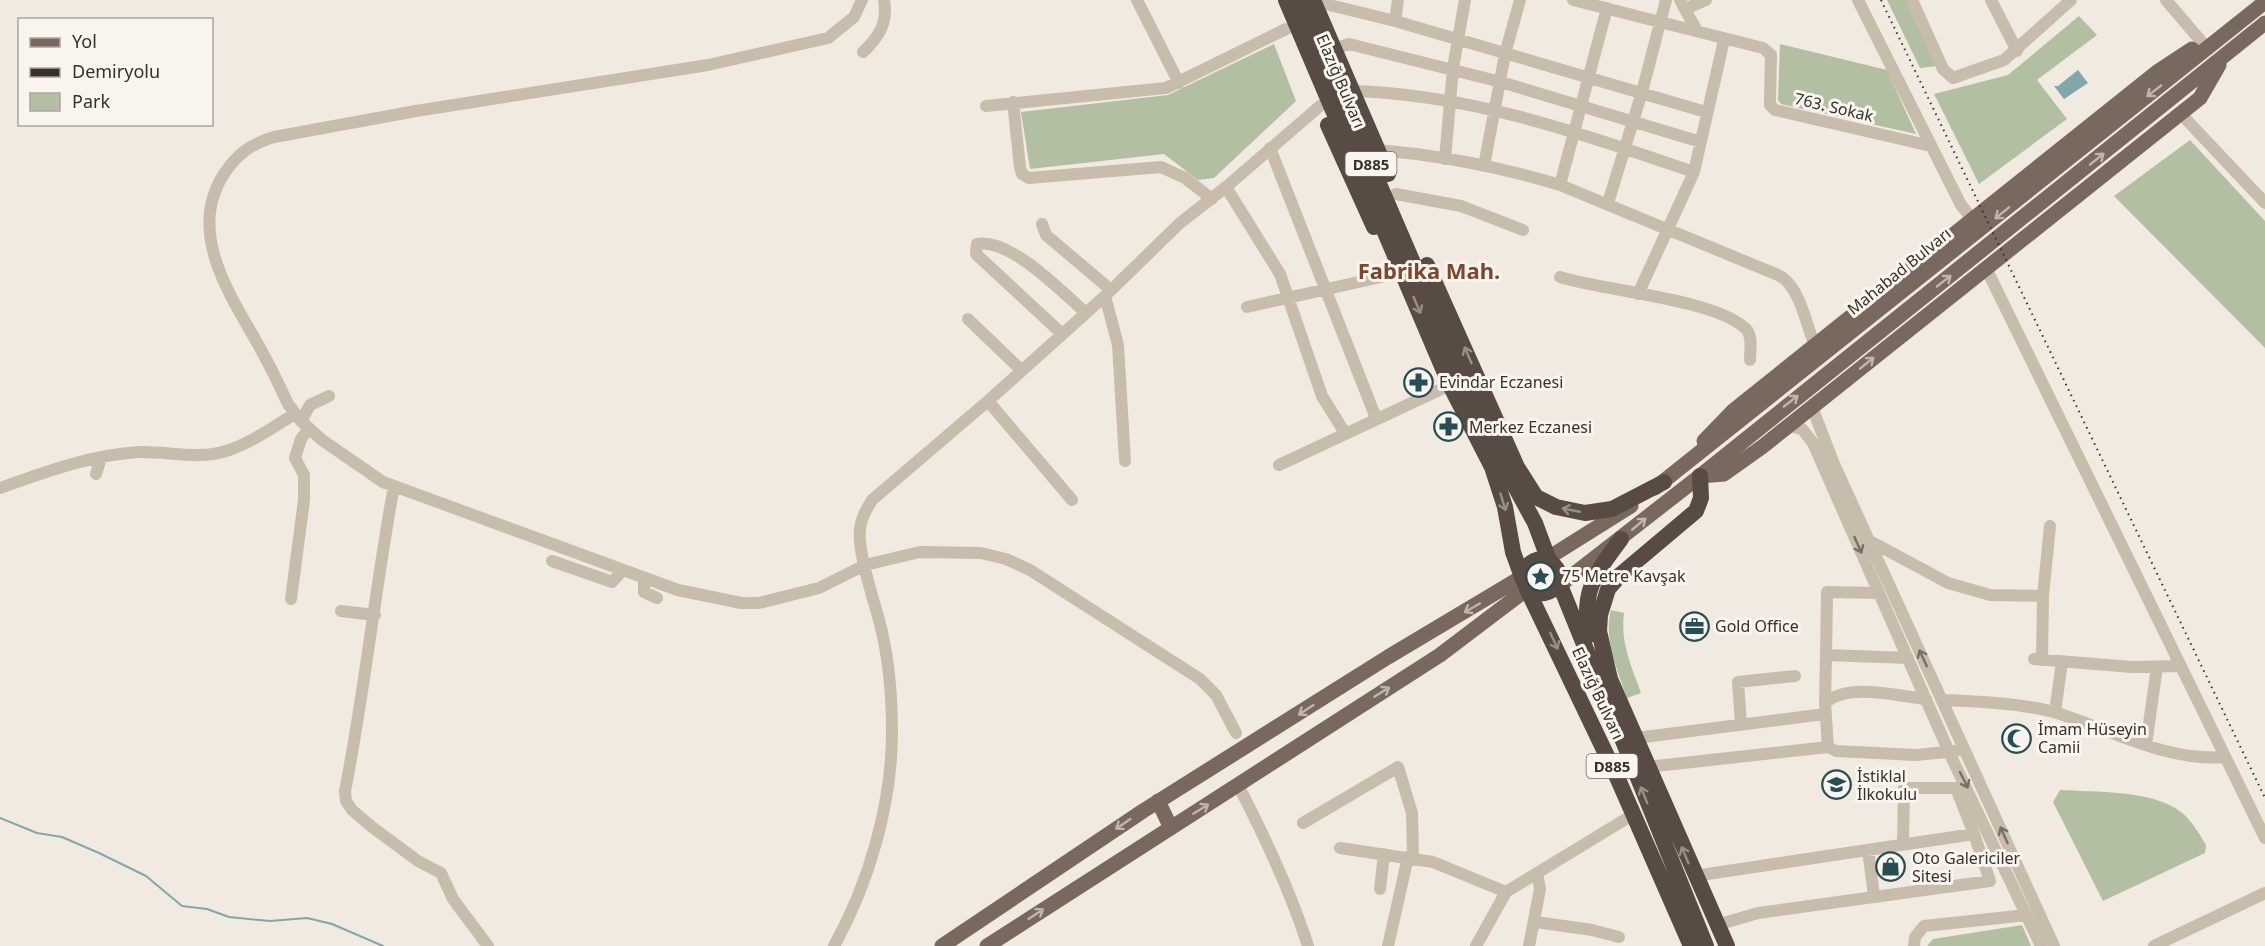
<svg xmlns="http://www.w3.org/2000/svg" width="2265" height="946" viewBox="0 0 2265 946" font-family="'Noto Sans',sans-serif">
	<rect width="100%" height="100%" fill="#f1eae1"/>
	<path fill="#b3bfa2" d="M 1887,0 L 1906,0 L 1937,66 L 1920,68 Z
		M 2079,16 L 2097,35 L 2037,80 L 2067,119 L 1979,184 L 1934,94 L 2008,75 Z
		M 1274,44 L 1296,101 L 1214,178 L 1198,180 L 1164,154 L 1030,169 L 1021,112 L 1168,95 Z
		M 1780,44 L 1887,70 L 1916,134 L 1781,104 L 1778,100 Z
		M 2190,140 L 2265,221 L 2265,348 L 2114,196 Z
		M 1611,610 L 1624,613 C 1620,644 1632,667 1641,693 L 1627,698 C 1618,672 1603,637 1611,610 Z
		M 2060,790 C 2095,792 2153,790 2181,812 C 2192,821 2199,833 2206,845 L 2205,853 L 2103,901 L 2053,802 Z
		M 2022,925 L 2031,946 L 1927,946 L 1933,939 Z"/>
	<path fill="#82a7ab" d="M 2078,70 L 2088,83 L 2064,99 L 2054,86 L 2058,86 Z"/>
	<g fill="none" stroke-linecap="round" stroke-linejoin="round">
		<path stroke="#82a7ab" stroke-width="2" d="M 0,818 L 37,833 L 62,837 L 99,853 L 146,876 L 182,906 L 207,909 L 229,917 L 270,921 L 307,918 L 332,924 L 383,946"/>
		<path stroke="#c8bcad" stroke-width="12" d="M 862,0 L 854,17 L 828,38 L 708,65 L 416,111 L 274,137 C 251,144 237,154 224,174 C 188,229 226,289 255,339 C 267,360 278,382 288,404 L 301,421 L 322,440 L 383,482 L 678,590 L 741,603 L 759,603 L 819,588 L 865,565 L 920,552 L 981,553 L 1006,559 L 1030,570 L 1200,679 L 1216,695 L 1236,733
			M 1137,0 L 1179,83
			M 1573,0 L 1763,48 L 1771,55 L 1770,98 L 1770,105 L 1775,110 L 1931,146
			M 1680,0 L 1697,31
			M 1858,0 L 1961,205 L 1972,219
			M 1912,0 L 1943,69 L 1953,78 L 2004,60 L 2071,0
			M 1991,0 L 2017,51
			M 2166,0 L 2207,48
			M 1313,1 L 1395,21 L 1706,112
			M 1685,9 L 1706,0
			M 1395,21 L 1398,0
			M 1334,49 L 1349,44 L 1501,82 L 1701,142
			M 863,52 C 879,37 888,23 884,0
			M 1352,91 C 1471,94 1582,134 1694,172
			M 1013,102 L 1020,167 L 1022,174 L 1029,178 L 1161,167 L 1185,178 L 1212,199
			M 986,106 L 1166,88 L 1286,29
			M 2181,114 L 2265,203
			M 1270,148 L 1376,418
			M 1378,150 C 1439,155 1501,167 1560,185 L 1778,275 C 1800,285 1806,325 1815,346
			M 1445,159 L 1453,68 L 1465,0
			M 1484,166 L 1505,54 L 1520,0
			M 1560,185 L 1607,8
			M 1226,187 L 1280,274 L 1322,396 L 1345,433
			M 1396,194 L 1461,206 L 1523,230
			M 1608,203 L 1642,92 L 1666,0
			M 1042,224 L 1046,235 L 1111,290
			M 1986,268 L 2265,838
			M 1560,277 C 1604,291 1716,299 1746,329 C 1753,336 1750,351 1750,360
			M 1638,294 L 1694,172 L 1724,40
			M 1105,296 L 1118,345 L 1125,461
			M 1247,307 L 1403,272
			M 968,319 L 1021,370
			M 1061,333 L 976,254 L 977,244 C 1009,237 1062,292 1085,312
			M 988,401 L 1072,500
			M 1812,407 L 1834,464 L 2054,946
			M 301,421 L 310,405 L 329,396
			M 1789,426 L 1802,429 L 1813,443 L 1949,752 L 2041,946
			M 1279,465 L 1450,385
			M 96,474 L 101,458
			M 394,486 C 375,588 365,690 345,791 L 346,801 L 352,810 L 372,827 L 418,861 L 441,873 L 453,899 L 488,946
			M 0,488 C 45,472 90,455 139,452 C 167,451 199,460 226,451 C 250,444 274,426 295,414
			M 1868,540 L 1948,583 L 1990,595 L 2043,596
			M 552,561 L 612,582 L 623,570
			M 644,578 L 644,592 L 657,598
			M 291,599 L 304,500 L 304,475 L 295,458 L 301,439 L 309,428
			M 341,611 L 375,615
			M 1826,655 L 1827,592 L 1879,593
			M 2034,659 L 2132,667 L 2181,666
			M 2042,660 L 2043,596 L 2050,526
			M 1942,700 C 1973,701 2028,704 2057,713 C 2111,730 2167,762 2225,757
			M 1825,703 L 1826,655 L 1908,658
			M 2055,712 L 2062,662
			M 1741,724 L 1738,682 L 1795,676
			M 1636,738 L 1825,714
			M 2146,745 L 2157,667
			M 1828,747 L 1836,751 L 1916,755 L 1956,751
			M 1647,767 L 1828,747 L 1825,703 C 1848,682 1897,696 1926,699
			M 1238,785 C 1265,837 1290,890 1308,946
			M 1303,823 L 1398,767 L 1412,813 L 1413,858
			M 1903,843 L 1904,788 L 1956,788 L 1974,834
			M 1340,848 L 1433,862 L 1506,892
			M 1868,850 L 1874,896
			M 1694,876 L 1974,834 L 1990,881 L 1758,913 L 1717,925
			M 1380,889 L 1384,854
			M 1536,922 L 1592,930 L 1619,937
			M 834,946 C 869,883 892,804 892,732 C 892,699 889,663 882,632 C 876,605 857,554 860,529 C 861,518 866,510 872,500 L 988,401 L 1105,296 L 1180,223 L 1226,187 L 1320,106
			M 1388,946 L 1408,857
			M 1476,946 L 1506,892 L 1634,814
			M 1529,946 L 1540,889 L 1537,873
			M 1914,946 L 1915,937 L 1924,926 L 2027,915
			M 2154,946 L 2265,893"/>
		<path stroke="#78685e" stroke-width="15" d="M 1704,441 L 1734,410 L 2157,72 L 2192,49
			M 1700,476 L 1724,474 L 1762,447 L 2200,98 L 2219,65
			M 1655,488 L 2265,2
			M 1548,558 L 1631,506
			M 1560,585 L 1700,476 L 2265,23
			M 1158,801 L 1171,828
			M 942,946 L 1143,811 L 1388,657 L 1522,577
			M 987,946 L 1440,655 L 1527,589"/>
		<path stroke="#574b43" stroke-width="16" d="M 1286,0 L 1450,385 L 1492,467 L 1505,507 L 1513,552 L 1522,577
			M 1300,0 L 1487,435 L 1535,523 L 1548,558
			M 1313,0 L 1388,174
			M 1328,125 L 1374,227
			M 1427,265 L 1517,467 L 1536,497 L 1556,507 L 1585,513 L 1612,509 L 1664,482
			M 1700,476 L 1701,498 L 1696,511 L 1620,575 L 1608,589 L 1600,615 L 1599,631 L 1610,679 L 1727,946
			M 1560,585 C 1544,597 1530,598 1522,577 C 1527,563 1533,559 1548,558 L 1557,569 L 1560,585 L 1706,946
			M 1527,589 L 1617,777 L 1691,946
			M 1589,635 C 1581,590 1596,573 1621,539"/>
		<path stroke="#37302b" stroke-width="2" stroke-dasharray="1.5 4.5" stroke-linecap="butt" d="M 1881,0 L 2265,798"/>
	</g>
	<defs><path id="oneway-shaft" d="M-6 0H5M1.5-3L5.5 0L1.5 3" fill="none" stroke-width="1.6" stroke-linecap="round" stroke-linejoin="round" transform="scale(1.5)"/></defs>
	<g stroke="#bfb5ad">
		<use href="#oneway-shaft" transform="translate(2154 91) rotate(142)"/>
		<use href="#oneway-shaft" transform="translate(2097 159) rotate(-39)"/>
		<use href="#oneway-shaft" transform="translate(2002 213) rotate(141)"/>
		<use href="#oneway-shaft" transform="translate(1944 281) rotate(-38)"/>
		<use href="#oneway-shaft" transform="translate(1867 363) rotate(-39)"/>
		<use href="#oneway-shaft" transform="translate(1791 401) rotate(-38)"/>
		<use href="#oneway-shaft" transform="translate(1639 524) rotate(-40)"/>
		<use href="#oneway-shaft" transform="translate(1472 608) rotate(150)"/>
		<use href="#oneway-shaft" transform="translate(1382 692) rotate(-32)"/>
		<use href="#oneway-shaft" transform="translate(1306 710) rotate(147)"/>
		<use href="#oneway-shaft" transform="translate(1201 809) rotate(-32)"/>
		<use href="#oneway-shaft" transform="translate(1123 824) rotate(146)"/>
		<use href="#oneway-shaft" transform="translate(1036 914) rotate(-33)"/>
	</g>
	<g stroke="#988f87">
		<use href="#oneway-shaft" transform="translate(1417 305) rotate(67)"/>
		<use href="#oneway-shaft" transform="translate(1468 355) rotate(-113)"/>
		<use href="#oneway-shaft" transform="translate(1503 502) rotate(73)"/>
		<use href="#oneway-shaft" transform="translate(1571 510) rotate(-169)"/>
		<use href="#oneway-shaft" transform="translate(1554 641) rotate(65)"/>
		<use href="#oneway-shaft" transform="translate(1644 795) rotate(-112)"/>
		<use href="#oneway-shaft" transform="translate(1685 855) rotate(-113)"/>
	</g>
	<g stroke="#786f66">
		<use href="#oneway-shaft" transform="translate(1858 545) rotate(66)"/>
		<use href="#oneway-shaft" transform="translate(1923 658) rotate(-115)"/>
		<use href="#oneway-shaft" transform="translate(1964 780) rotate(63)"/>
		<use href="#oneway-shaft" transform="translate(2004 835) rotate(-114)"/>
	</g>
	<defs>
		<symbol id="pharmacy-ring" viewBox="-11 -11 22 22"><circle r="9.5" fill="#f9f4ed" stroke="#254e55" stroke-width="1.5"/><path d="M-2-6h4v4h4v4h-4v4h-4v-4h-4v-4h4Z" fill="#254e55"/></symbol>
		<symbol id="sight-ring" viewBox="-11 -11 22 22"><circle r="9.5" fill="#f9f4ed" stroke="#254e55" stroke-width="1.5"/><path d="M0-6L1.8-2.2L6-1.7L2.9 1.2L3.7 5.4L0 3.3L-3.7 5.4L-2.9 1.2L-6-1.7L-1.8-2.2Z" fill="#254e55"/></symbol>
		<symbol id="office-ring" viewBox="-11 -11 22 22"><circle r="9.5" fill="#f9f4ed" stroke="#254e55" stroke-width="1.5"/><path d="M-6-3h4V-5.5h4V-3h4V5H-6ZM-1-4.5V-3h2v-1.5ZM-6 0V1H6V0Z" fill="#254e55"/></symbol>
		<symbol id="mosque-ring" viewBox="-11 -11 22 22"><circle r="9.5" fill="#f9f4ed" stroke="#254e55" stroke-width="1.5"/><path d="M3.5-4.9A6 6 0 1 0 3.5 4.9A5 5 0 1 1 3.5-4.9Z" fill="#254e55"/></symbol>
		<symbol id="school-ring" viewBox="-11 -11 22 22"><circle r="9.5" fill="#f9f4ed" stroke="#254e55" stroke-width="1.5"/><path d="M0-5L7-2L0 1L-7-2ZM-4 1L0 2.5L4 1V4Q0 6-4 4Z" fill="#254e55"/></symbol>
		<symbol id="shop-ring" viewBox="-11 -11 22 22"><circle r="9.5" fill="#f9f4ed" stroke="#254e55" stroke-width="1.5"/><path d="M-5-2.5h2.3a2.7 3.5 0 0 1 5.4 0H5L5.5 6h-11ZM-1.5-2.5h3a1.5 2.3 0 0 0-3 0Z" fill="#254e55"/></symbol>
	</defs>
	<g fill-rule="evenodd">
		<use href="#pharmacy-ring" x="1402" y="366" width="33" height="33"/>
		<use href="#pharmacy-ring" x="1432" y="410" width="33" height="33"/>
		<use href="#sight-ring" x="1524" y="560" width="33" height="33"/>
		<use href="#office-ring" x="1678" y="610" width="33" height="33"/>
		<use href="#mosque-ring" x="2000" y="722" width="33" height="33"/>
		<use href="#school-ring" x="1820" y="768" width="33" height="33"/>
		<use href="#shop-ring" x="1874" y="850" width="33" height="33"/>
	</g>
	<g text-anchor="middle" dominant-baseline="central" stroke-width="6" stroke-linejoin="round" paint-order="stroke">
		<g fill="#f9f4ed" stroke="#716b65" stroke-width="1.5">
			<rect x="1345.5" y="152" width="51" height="24" rx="4.5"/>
			<rect x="1586.5" y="754" width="51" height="24" rx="4.5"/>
		</g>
		<g font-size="15" font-weight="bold" fill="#37302b">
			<text x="1371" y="164">D885</text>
			<text x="1612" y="766">D885</text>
		</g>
		<g font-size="16" fill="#37302b" stroke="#f9f4ed">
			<text transform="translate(1341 81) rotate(67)">Elazığ Bulvarı</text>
			<text transform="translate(1834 107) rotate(13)">763. Sokak</text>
			<text transform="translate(1899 271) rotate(-39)">Mahabad Bulvarı</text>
			<text transform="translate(1598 693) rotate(65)">Elazığ Bulvarı</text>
		</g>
		<g font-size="16" fill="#37302b" stroke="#f9f4ed" text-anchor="start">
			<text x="1439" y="382">Evindar Eczanesi</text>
			<text x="1469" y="427">Merkez Eczanesi</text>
			<text x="1562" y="576">75 Metre Kavşak</text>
			<text x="1715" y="626">Gold Office</text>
			<text x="2038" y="729">İmam Hüseyin<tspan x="2038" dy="18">Camii</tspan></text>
			<text x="1857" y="776">İstiklal<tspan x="1857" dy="18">İlkokulu</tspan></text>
			<text x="1912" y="858">Oto Galericiler<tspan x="1912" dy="18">Sitesi</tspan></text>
		</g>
		<g font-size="22" font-weight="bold" fill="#7e462c" stroke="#f9f4ed">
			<text x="1429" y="270">Fabrika Mah.</text>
		</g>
	</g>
	<rect x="18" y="18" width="195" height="108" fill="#f9f4ed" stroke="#aba69f" stroke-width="1.5"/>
	<rect x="30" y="38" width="30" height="9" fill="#78685e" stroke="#aba69f" stroke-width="1.5"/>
	<text x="72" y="48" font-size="18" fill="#37302b">Yol</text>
	<rect x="30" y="68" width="30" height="9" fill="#37302b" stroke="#aba69f" stroke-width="1.5"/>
	<text x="72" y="78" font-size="18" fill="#37302b">Demiryolu</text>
	<rect x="30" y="93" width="30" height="18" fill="#b3bfa2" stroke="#aba69f" stroke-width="1.5"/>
	<text x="72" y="108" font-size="18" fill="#37302b">Park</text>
</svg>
